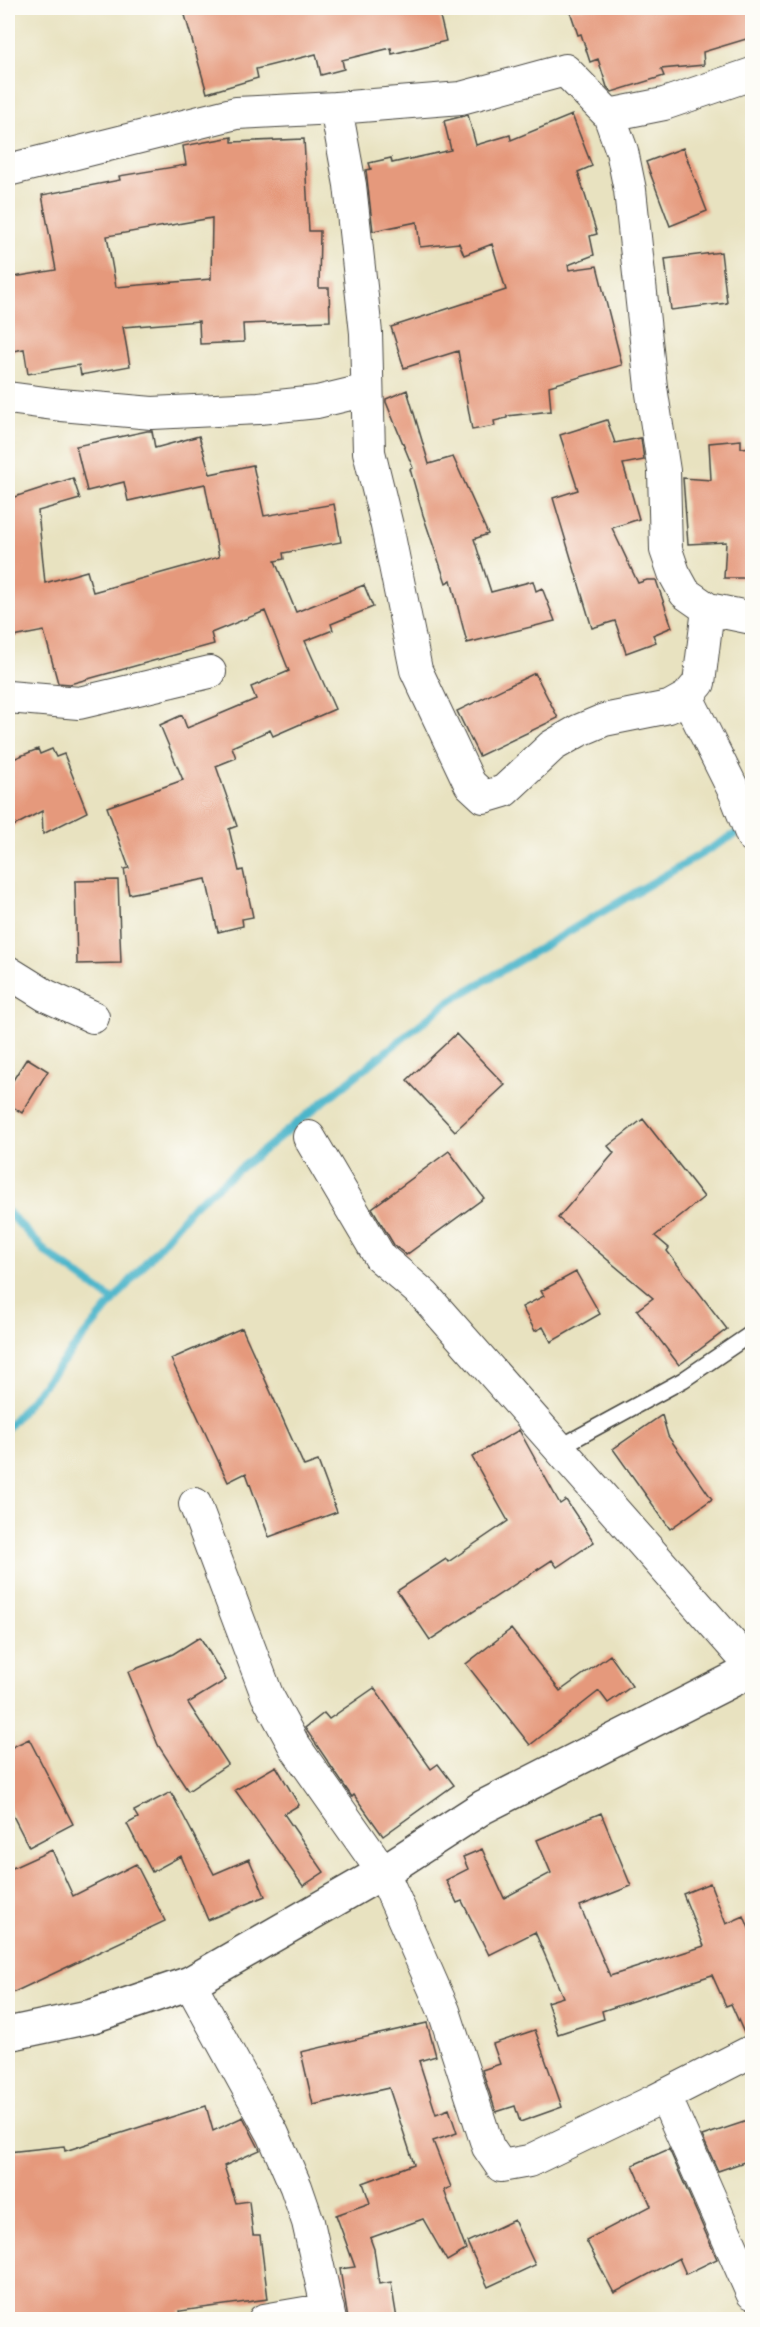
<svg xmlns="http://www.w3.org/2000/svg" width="760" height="2327" viewBox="0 0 760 2327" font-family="Vollkorn,serif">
	<rect width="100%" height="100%" fill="#fdfcf7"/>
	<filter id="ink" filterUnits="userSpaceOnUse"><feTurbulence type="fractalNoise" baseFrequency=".0167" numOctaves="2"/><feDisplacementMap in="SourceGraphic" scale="12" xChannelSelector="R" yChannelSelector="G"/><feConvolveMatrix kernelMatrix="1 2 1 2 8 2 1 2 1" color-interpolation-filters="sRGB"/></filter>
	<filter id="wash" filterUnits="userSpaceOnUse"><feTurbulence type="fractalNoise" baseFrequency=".008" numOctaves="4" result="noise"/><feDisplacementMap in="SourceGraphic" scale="24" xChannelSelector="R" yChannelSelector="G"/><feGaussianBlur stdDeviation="1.35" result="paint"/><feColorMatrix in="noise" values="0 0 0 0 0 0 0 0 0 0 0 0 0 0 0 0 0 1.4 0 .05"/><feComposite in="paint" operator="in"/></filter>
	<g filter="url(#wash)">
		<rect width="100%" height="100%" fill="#e8e2c0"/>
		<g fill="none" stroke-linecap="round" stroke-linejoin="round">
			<path stroke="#4cb5ca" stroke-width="8" d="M 8,1212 L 47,1253 L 114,1301
				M 8,1427 L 193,1206 L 448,1002 L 744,829"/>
		</g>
		<g id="blocks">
			<path fill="#e5997c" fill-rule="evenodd" d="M 183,8 L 438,8 L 446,41 L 392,54 L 391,48 L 342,60 L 344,69 L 321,75 L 316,54 L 256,69 L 258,78 L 207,93 Z
				M 569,8 L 753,8 L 753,37 L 703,52 L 704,65 L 661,69 L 664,76 L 612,92 L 607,87 L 598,59 L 590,62 L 581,34 L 578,35 Z
				M 468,115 L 476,145 L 510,135 L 511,140 L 572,115 L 592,166 L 578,172 L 597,234 L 590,236 L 594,255 L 568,265 L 569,270 L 597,266 L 622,365 L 549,386 L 551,411 L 507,416 L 507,418 L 494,421 L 495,426 L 472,430 L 458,351 L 404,368 L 391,327 L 506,290 L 492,244 L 464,255 L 459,243 L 420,247 L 417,222 L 373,231 L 366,170 L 371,169 L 369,163 L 391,158 L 392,163 L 451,150 L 444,121 Z
				M 232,137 L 232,142 L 304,139 L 309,231 L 320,231 L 319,288 L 329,288 L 330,321 L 243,324 L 244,342 L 200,344 L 199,321 L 123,327 L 130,366 L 81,375 L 79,365 L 28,374 L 24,349 L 8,352 L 8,278 L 56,270 L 42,195 L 120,180 L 119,176 L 186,165 L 183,146 ZM 212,218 L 211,279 L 116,287 L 107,236 Z
				M 683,148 L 707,211 L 670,226 L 646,162 Z
				M 721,252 L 727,303 L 671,310 L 665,259 Z
				M 407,390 L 429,464 L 453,457 L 488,534 L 474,539 L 491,592 L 533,581 L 536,591 L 542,588 L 555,621 L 467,643 L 451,580 L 446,583 L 423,515 L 410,469 L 413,468 L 386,402 L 386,399 Z
				M 607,420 L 615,443 L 641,438 L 644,460 L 623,464 L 639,519 L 612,528 L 638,583 L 647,580 L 656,580 L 672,627 L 653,635 L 656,642 L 626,653 L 615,621 L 592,628 L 553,498 L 578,490 L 560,435 Z
				M 147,431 L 152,431 L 155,448 L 199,436 L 210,474 L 253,465 L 264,516 L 334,504 L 341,542 L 283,553 L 284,559 L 275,561 L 296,612 L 364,585 L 373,607 L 331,624 L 333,630 L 305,641 L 335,709 L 273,736 L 270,730 L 232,747 L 236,758 L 216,766 L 237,826 L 229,829 L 239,871 L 243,870 L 253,917 L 242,919 L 243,926 L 218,932 L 206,879 L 129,894 L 124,869 L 129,868 L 107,807 L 183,780 L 160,725 L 182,715 L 187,728 L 256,699 L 251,687 L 289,671 L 265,611 L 211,633 L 214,644 L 70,684 L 58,683 L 44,631 L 8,638 L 8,499 L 73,478 L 80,499 L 38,511 L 45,583 L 87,571 L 93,592 L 219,557 L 205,484 L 128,501 L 124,482 L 87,491 L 76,446 Z
				M 741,440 L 741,448 L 753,447 L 753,532 L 749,532 L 748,578 L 724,578 L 726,542 L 688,544 L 683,478 L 711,480 L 709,443 Z
				M 535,673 L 558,718 L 479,756 L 457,711 Z
				M 38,749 L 40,754 L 52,749 L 56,757 L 64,754 L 87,812 L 43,834 L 42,811 L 8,829 L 8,761 Z
				M 118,880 L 121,963 L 77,964 L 75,881 Z
				M 456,1034 L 505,1085 L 455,1131 L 407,1080 Z
				M 27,1058 L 48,1071 L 22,1113 L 8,1104 L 8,1088 Z
				M 643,1119 L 704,1197 L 655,1236 L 669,1248 L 667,1251 L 727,1329 L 679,1365 L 637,1310 L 653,1298 L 558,1218 L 614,1153 L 608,1146 Z
				M 449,1151 L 484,1198 L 406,1255 L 394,1245 L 372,1208 Z
				M 576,1272 L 600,1314 L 551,1342 L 543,1327 L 535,1331 L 522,1307 L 544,1296 L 541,1291 Z
				M 242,1328 L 304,1466 L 318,1461 L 337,1512 L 269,1537 L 246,1473 L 228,1482 L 171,1359 Z
				M 662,1415 L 668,1436 L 712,1499 L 670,1529 L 613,1449 Z
				M 519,1430 L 560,1504 L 566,1500 L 594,1542 L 557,1567 L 552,1560 L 430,1640 L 397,1591 L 446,1559 L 448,1562 L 508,1521 L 472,1457 Z
				M 511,1629 L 560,1691 L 610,1655 L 632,1686 L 608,1703 L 599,1691 L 530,1745 L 466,1664 Z
				M 200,1637 L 226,1680 L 188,1703 L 228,1764 L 188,1791 L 158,1745 L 128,1672 L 173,1654 Z
				M 374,1688 L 431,1769 L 438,1764 L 454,1785 L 383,1836 L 354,1795 L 352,1797 L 305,1728 L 324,1713 L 329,1719 Z
				M 29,1739 L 73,1824 L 29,1847 L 8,1806 L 8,1749 Z
				M 276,1766 L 299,1805 L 284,1814 L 324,1872 L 303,1886 L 235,1790 Z
				M 171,1792 L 214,1874 L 249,1859 L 265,1896 L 208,1920 L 181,1856 L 152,1872 L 127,1824 L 138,1818 L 134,1811 Z
				M 601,1813 L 631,1886 L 580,1906 L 610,1976 L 704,1946 L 683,1894 L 710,1883 L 726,1924 L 744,1916 L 753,1938 L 753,2033 L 745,2035 L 731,2004 L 726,2006 L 712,1975 L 602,2011 L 604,2019 L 558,2034 L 547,2002 L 563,1997 L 535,1932 L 489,1955 L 462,1901 L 457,1903 L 446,1880 L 468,1869 L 463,1857 L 482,1849 L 504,1898 L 551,1873 L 537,1840 Z
				M 52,1850 L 73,1896 L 136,1864 L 165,1921 L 8,1995 L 8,1870 Z
				M 427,2023 L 436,2056 L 419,2061 L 436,2114 L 449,2109 L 457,2133 L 433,2141 L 451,2187 L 444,2190 L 466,2250 L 447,2261 L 423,2219 L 370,2238 L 374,2249 L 379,2284 L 391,2282 L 397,2319 L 348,2319 L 340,2269 L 355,2267 L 336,2215 L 370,2203 L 363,2183 L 414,2164 L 389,2088 L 313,2105 L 301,2052 Z
				M 535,2030 L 562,2107 L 520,2122 L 515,2106 L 496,2112 L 482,2070 L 500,2064 L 493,2044 Z
				M 206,2106 L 213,2131 L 243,2117 L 260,2150 L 224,2166 L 236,2203 L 249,2201 L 253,2235 L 260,2235 L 268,2299 L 180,2311 L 181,2314 L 158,2319 L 49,2319 L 47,2314 L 30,2319 L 8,2319 L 8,2221 L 11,2220 L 8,2187 L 8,2152 L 64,2146 L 65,2151 Z
				M 753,2119 L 753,2159 L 718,2171 L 702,2136 Z
				M 669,2149 L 717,2259 L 686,2274 L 679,2258 L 614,2293 L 586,2240 L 651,2206 L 633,2165 Z
				M 514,2220 L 535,2265 L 488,2287 L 467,2242 Z"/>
		</g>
	</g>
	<g filter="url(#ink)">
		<use href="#blocks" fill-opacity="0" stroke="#474641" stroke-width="1.5"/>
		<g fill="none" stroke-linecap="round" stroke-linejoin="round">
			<defs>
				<path id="lane" d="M 560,1447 L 683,1380 L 752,1333"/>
				<path id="street" d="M 609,115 L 622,151 L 630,190 L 651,387 L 664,471 L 666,550 L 674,573 L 685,593 L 708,609 L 752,618
					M 8,170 L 236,113 L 336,108
					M 8,398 L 61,405 L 152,413 L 259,408 L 317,402 L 367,390
					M 708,609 L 699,683 L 687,697 L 669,707 L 604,720 L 578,731 L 552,746 L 504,791 L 484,797 L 470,784 L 416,670 L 387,526 L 369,452 L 366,333 L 350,185 L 336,108 L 461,98 L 565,70 L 609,115 L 664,104 L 752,74
					M 8,697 L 79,703 L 210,672
					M 687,697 L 735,793 L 752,836
					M 8,972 L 45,995 L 93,1017
					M 309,1137 L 380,1257 L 424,1295 L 752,1667
					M 195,1504 L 267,1695 L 295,1747 L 383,1872 L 444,2011 L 488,2147 L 501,2166 L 529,2161 L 656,2100 L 752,2051
					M 190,1983 L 273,2134 L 296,2187 L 308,2222 L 330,2320
					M 665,2096 L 752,2293
					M 264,2320 L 328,2309"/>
				<path id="secondary" d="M 8,2034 L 93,2016 L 190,1983 L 383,1872 L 483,1807 L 752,1670"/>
			</defs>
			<use href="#lane" stroke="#474641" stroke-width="18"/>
			<use href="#street" stroke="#474641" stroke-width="34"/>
			<use href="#secondary" stroke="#474641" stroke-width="36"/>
			<use href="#lane" stroke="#fff" stroke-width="15"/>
			<use href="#street" stroke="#fff" stroke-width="32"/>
			<use href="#secondary" stroke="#fff" stroke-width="33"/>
		</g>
	</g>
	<rect width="760" height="2327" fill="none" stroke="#fdfcf7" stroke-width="30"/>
</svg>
